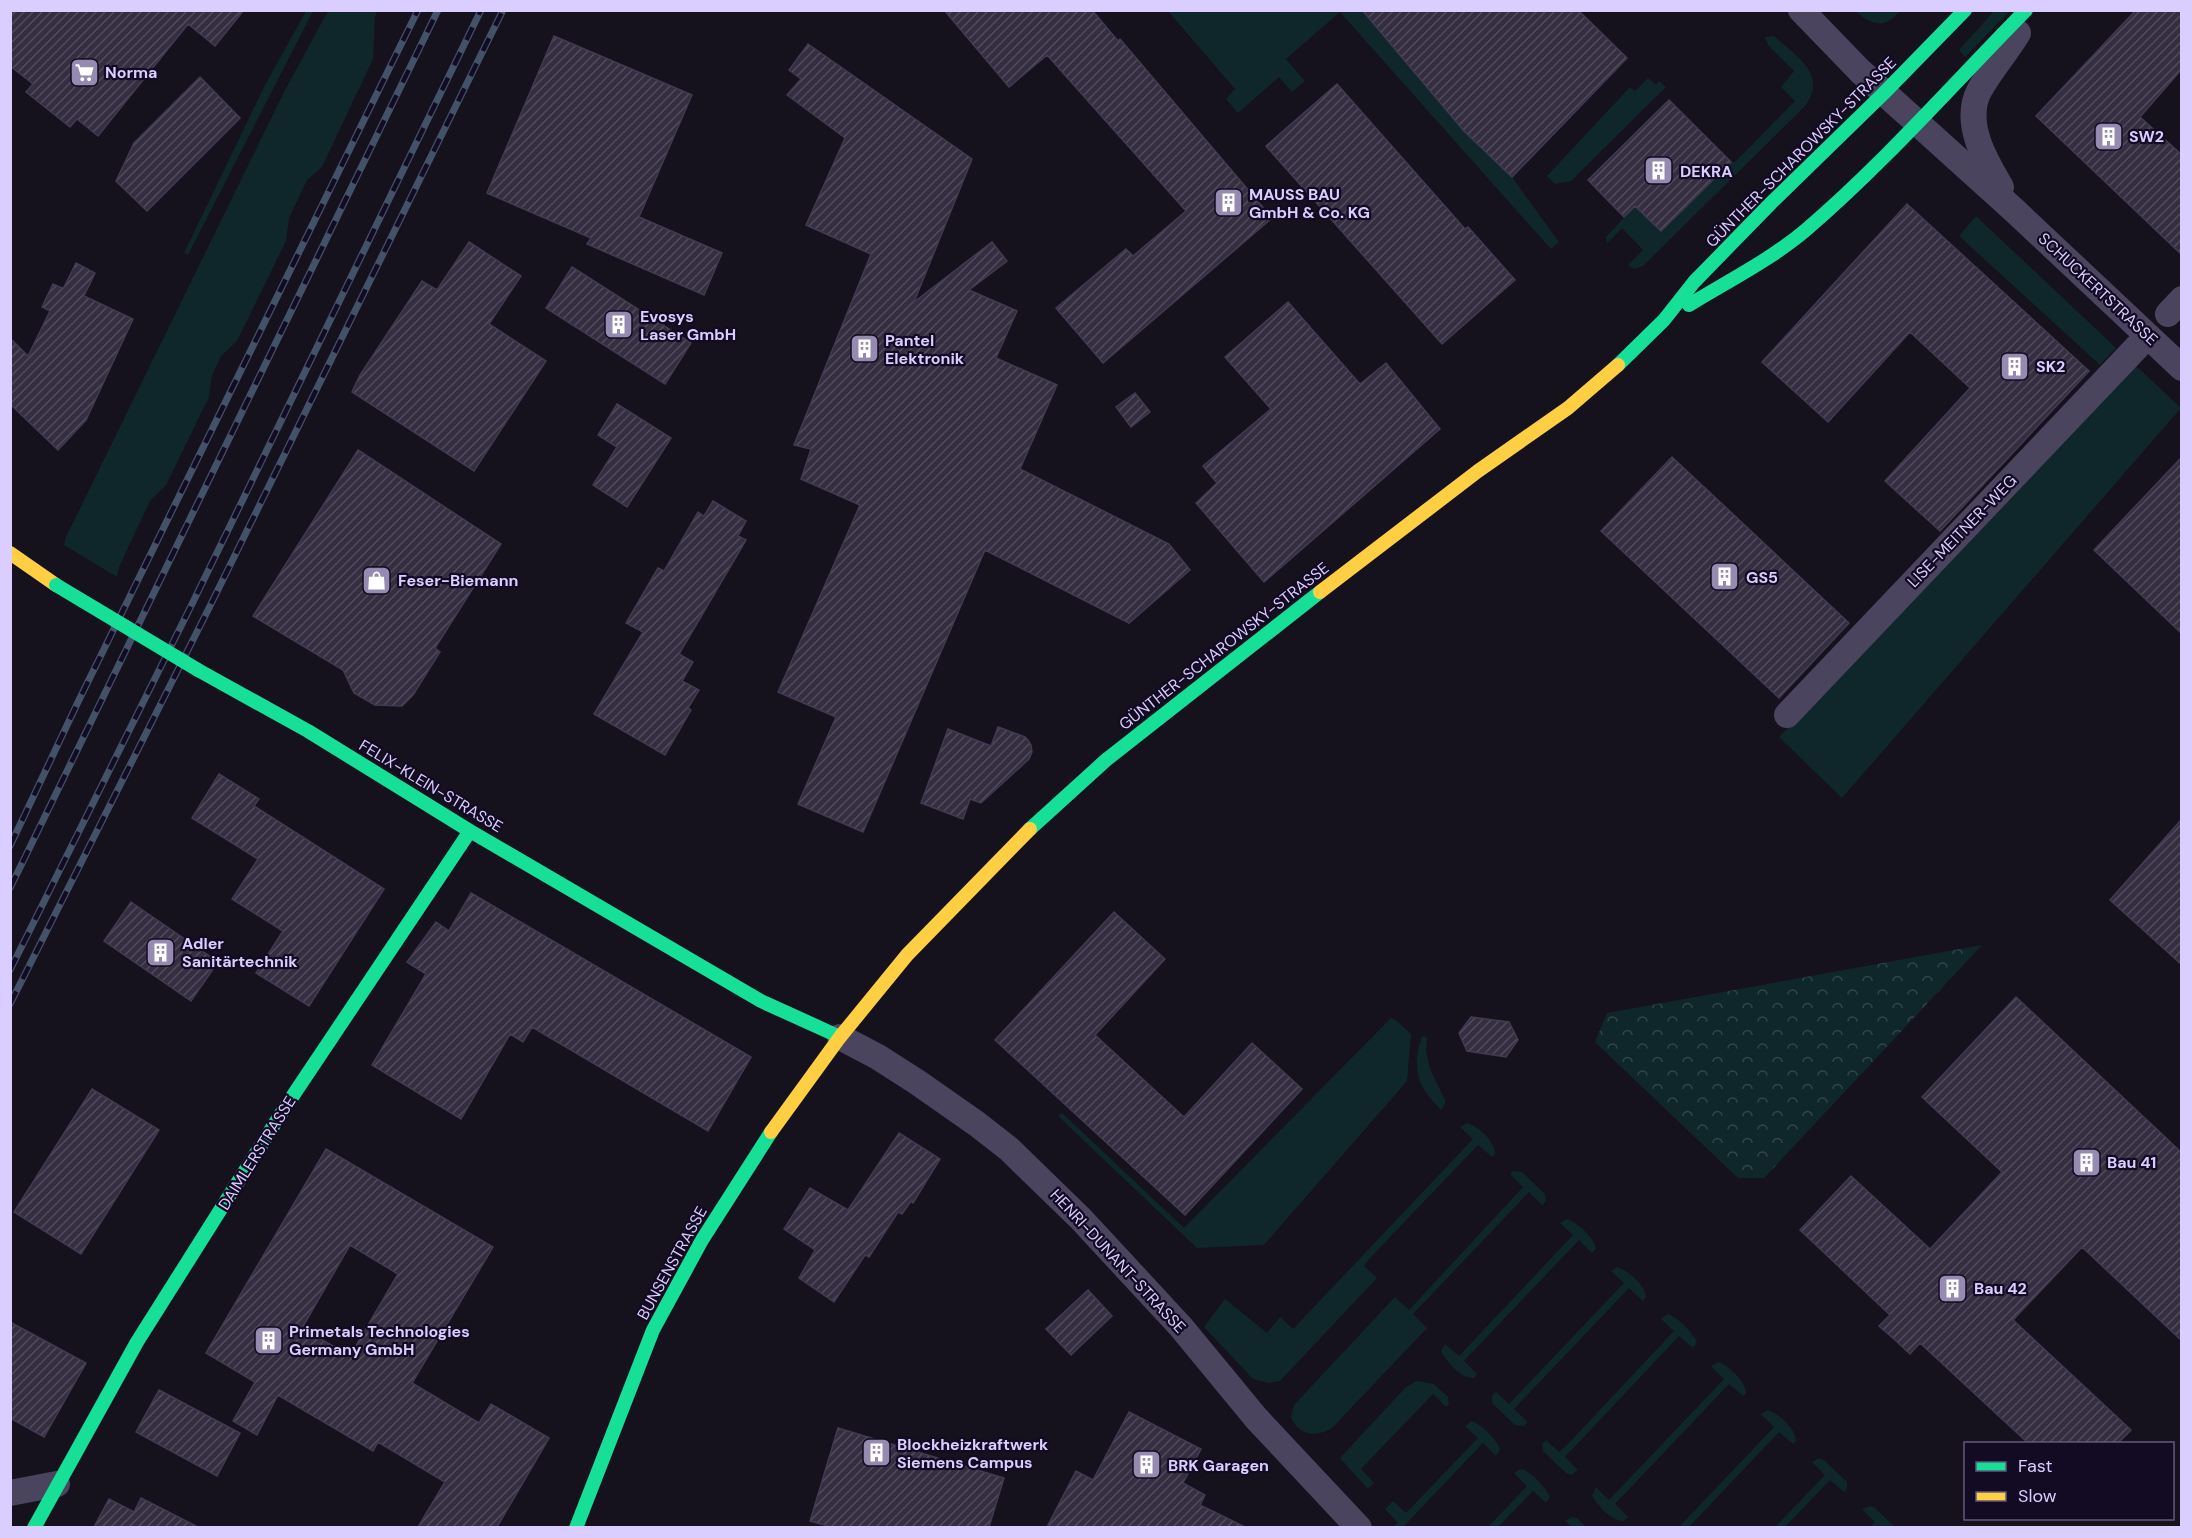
<svg xmlns="http://www.w3.org/2000/svg" width="2192" height="1538" viewBox="0 0 2192 1538" font-family="'DM Sans',sans-serif">
	<defs>
		<pattern id="forest-crowns" width="20" height="18" patternUnits="userSpaceOnUse" patternTransform="scale(1.5)"><rect width="20" height="18" fill="#0f272b"/><path d="M2 6a3 3 0 1 1 6 0M12 15a3 3 0 1 1 6 0" fill="none" stroke="#31454b"/></pattern>
		<pattern id="building-hatch" width="6" height="6" patternUnits="userSpaceOnUse" patternTransform="scale(1.5)"><rect width="6" height="6" fill="#342e40"/><path d="M-1 1l2-2M0 6l6-6M5 7l2-2" fill="none" stroke="#514b5d"/></pattern>
	</defs>
	<rect width="100%" height="100%" fill="#15111d"/>
	<path fill="#0f272b" d="M 306,11 L 313,11 L 188,255 L 184,253 L 264,87 Z
		M 328,11 L 377,11 L 375,17 L 373,59 L 322,167 L 307,180 L 289,218 L 286,241 L 237,341 L 221,356 L 212,376 L 209,397 L 166,485 L 150,501 L 119,567 L 117,577 L 64,545 L 66,537 L 285,90 Z
		M 1168,11 L 1362,11 L 1464,131 L 1512,177 L 1559,242 L 1551,249 L 1340,12 L 1286,59 L 1305,81 L 1292,92 L 1279,77 L 1238,113 L 1226,99 L 1235,89 Z
		M 1855,11 L 1900,10 L 1900,11 C 1884,30 1872,25 1855,11 Z
		M 1994,11 L 2010,11 L 1965,57 L 1959,50 Z
		M 1774,36 C 1797,57 1828,74 1805,106 L 1643,266 L 1634,269 L 1628,265 L 1643,250 L 1622,228 L 1607,244 L 1606,237 L 1635,206 L 1661,231 L 1731,162 L 1735,162 L 1795,101 L 1781,87 L 1794,71 L 1768,45 L 1765,37 Z
		M 1648,78 L 1656,85 L 1659,81 L 1666,87 L 1571,181 L 1555,184 L 1547,176 L 1630,87 L 1635,91 Z
		M 1976,216 L 2116,348 L 2100,365 L 1959,236 Z
		M 2134,364 L 2181,408 L 1842,798 L 1779,737 Z
		M 1391,1018 L 1397,1021 L 1411,1034 L 1407,1081 L 1264,1245 L 1197,1248 L 1058,1116 L 1062,1113 L 1184,1228 Z
		M 1422,1036 L 1427,1037 L 1426,1051 L 1430,1069 L 1445,1100 L 1445,1104 L 1441,1110 C 1417,1086 1411,1069 1422,1036 Z
		M 1467,1123 C 1478,1126 1496,1142 1495,1154 L 1492,1157 L 1478,1145 L 1370,1258 L 1364,1266 L 1377,1278 L 1280,1381 L 1269,1383 L 1253,1379 L 1204,1327 L 1225,1299 L 1267,1333 L 1280,1317 L 1293,1329 L 1473,1139 L 1460,1127 Z
		M 1513,1171 L 1522,1172 L 1545,1194 L 1546,1201 L 1542,1205 L 1529,1192 L 1413,1314 L 1427,1328 L 1333,1427 C 1318,1438 1298,1436 1291,1417 L 1294,1405 L 1395,1297 L 1409,1310 L 1523,1187 L 1510,1174 Z
		M 1567,1219 C 1578,1223 1595,1238 1596,1249 L 1592,1253 L 1579,1240 L 1464,1361 L 1477,1374 L 1474,1378 C 1461,1379 1447,1362 1441,1351 L 1445,1344 L 1459,1356 L 1573,1235 L 1560,1223 Z
		M 1617,1267 C 1628,1270 1646,1286 1646,1297 L 1643,1301 L 1629,1288 L 1514,1409 L 1528,1422 L 1524,1426 L 1515,1425 L 1492,1403 L 1492,1396 L 1496,1392 L 1509,1404 L 1624,1283 L 1611,1271 Z
		M 1668,1314 C 1679,1318 1692,1332 1697,1342 L 1693,1348 L 1679,1336 L 1565,1457 L 1578,1470 L 1571,1475 L 1566,1473 L 1543,1451 L 1542,1444 L 1546,1440 L 1559,1452 L 1567,1445 L 1674,1331 L 1661,1319 Z
		M 1718,1362 C 1729,1366 1746,1381 1746,1393 L 1743,1396 L 1729,1384 L 1615,1504 L 1628,1517 L 1624,1521 C 1612,1522 1597,1505 1592,1495 L 1596,1487 L 1609,1500 L 1724,1379 L 1711,1366 Z
		M 1417,1381 L 1434,1384 L 1448,1397 L 1449,1404 L 1446,1407 L 1433,1394 L 1361,1469 L 1374,1483 L 1368,1489 L 1340,1458 L 1406,1387 Z
		M 1768,1410 C 1779,1414 1796,1429 1796,1441 L 1793,1444 L 1779,1432 L 1689,1527 L 1679,1527 L 1774,1427 L 1761,1414 Z
		M 1472,1421 C 1482,1425 1496,1439 1500,1449 L 1496,1456 L 1483,1443 L 1404,1526 L 1405,1527 L 1393,1527 L 1398,1523 L 1385,1509 L 1393,1501 L 1406,1513 L 1478,1438 L 1465,1426 Z
		M 1819,1458 L 1824,1460 L 1847,1482 L 1847,1489 L 1844,1492 L 1830,1480 L 1785,1527 L 1775,1527 L 1825,1475 L 1812,1462 Z
		M 1521,1469 C 1532,1472 1545,1487 1550,1497 L 1546,1503 L 1533,1491 L 1498,1527 L 1488,1527 L 1527,1486 L 1514,1473 Z
		M 1869,1506 L 1874,1507 L 1895,1527 L 1870,1527 L 1875,1522 L 1862,1509 Z
		M 1572,1517 L 1577,1518 L 1586,1527 L 1572,1527 L 1565,1521 Z"/>
	<path fill="url(#forest-crowns)" d="M 1982,945 L 1764,1178 L 1738,1178 L 1595,1042 L 1607,1013 Z"/>
	<path fill="url(#building-hatch)" stroke="#423a52" stroke-width="1.5" fill-rule="evenodd" d="M 10,10 L 244,10 L 215,46 L 188,24 L 98,136 L 77,119 L 70,127 L 26,92 L 33,84 L 10,66 Z
		M 944,10 L 1092,10 L 1118,41 L 1120,39 L 1272,218 L 1103,363 L 1056,308 L 1126,249 L 1133,256 L 1186,211 L 1047,55 L 1009,87 Z
		M 1362,10 L 1578,10 L 1627,58 L 1512,177 L 1464,131 Z
		M 2136,10 L 2181,10 L 2181,70 L 2140,117 L 2181,154 L 2181,254 L 2036,116 Z
		M 554,36 L 692,95 L 639,217 L 722,253 L 704,295 L 587,244 L 591,238 L 487,193 Z
		M 808,44 L 972,159 L 914,302 L 992,242 L 1007,261 L 969,290 L 1017,311 L 996,358 L 1057,385 L 1020,469 L 1169,544 L 1190,570 L 1129,623 L 985,550 L 863,832 L 798,804 L 836,717 L 778,692 L 860,505 L 801,479 L 811,449 L 794,445 L 871,254 L 806,225 L 845,138 L 787,95 L 801,79 L 789,70 Z
		M 200,77 L 240,118 L 147,211 L 116,181 L 134,143 Z
		M 1337,84 L 1465,229 L 1468,227 L 1515,280 L 1442,344 L 1266,146 Z
		M 1669,100 L 1731,162 L 1661,231 L 1635,206 L 1624,217 L 1588,180 Z
		M 1907,204 L 2089,371 L 1940,531 L 1885,481 L 1970,388 L 1910,332 L 1828,422 L 1762,362 Z
		M 469,242 L 521,276 L 489,324 L 546,361 L 474,471 L 352,392 L 360,375 L 422,281 L 437,290 Z
		M 76,263 L 95,273 L 84,296 L 133,319 L 86,420 L 58,450 L 10,404 L 10,338 L 28,356 L 50,311 L 42,307 L 53,284 L 62,288 L 64,287 Z
		M 572,267 L 691,343 L 665,384 L 546,308 Z
		M 1288,302 L 1360,384 L 1386,363 L 1440,429 L 1264,582 L 1196,503 L 1217,483 L 1203,466 L 1271,409 L 1225,357 Z
		M 1135,393 L 1150,412 L 1131,427 L 1116,407 Z
		M 617,404 L 671,438 L 627,507 L 593,485 L 617,447 L 598,435 Z
		M 358,450 L 501,544 L 435,648 L 440,652 L 413,695 L 402,706 L 375,705 L 354,693 L 343,670 L 253,616 Z
		M 1672,457 L 1849,623 L 1779,698 L 1601,531 Z
		M 2181,458 L 2181,633 L 2094,550 Z
		M 713,501 L 746,521 L 738,536 L 746,540 L 679,654 L 693,662 L 682,681 L 699,690 L 688,708 L 691,710 L 665,755 L 594,714 L 643,632 L 626,623 L 658,568 L 664,571 L 698,512 L 704,516 Z
		M 998,727 L 1025,737 L 1028,740 L 1031,745 L 1032,752 L 1029,759 L 981,803 L 970,799 L 963,819 L 921,803 L 948,729 L 991,746 Z
		M 219,774 L 259,799 L 254,806 L 384,889 L 309,1006 L 256,973 L 283,931 L 232,899 L 258,859 L 192,818 Z
		M 2181,820 L 2181,964 L 2110,900 Z
		M 471,893 L 751,1057 L 708,1131 L 532,1027 L 523,1042 L 510,1034 L 461,1119 L 372,1065 L 426,974 L 407,962 L 436,922 L 449,931 Z
		M 131,902 L 218,962 L 191,1001 L 104,941 Z
		M 1114,912 L 1165,959 L 1095,1035 L 1184,1117 L 1252,1043 L 1302,1089 L 1185,1215 L 995,1040 Z
		M 2016,997 L 2181,1152 L 2181,1340 L 2082,1247 L 2013,1320 L 2131,1430 L 2118,1443 L 2028,1443 L 1920,1343 L 1910,1354 L 1895,1340 L 1879,1326 L 1890,1315 L 1800,1230 L 1851,1176 L 1930,1249 L 2002,1172 L 1922,1097 Z
		M 1471,1017 L 1509,1022 L 1518,1040 L 1506,1057 L 1467,1051 L 1459,1033 Z
		M 92,1089 L 159,1130 L 81,1254 L 14,1212 Z
		M 899,1133 L 940,1159 L 913,1203 L 911,1201 L 902,1214 L 898,1212 L 869,1257 L 865,1255 L 834,1302 L 799,1278 L 815,1250 L 784,1229 L 810,1188 L 848,1210 Z
		M 326,1149 L 493,1247 L 412,1383 L 479,1423 L 491,1404 L 549,1438 L 497,1527 L 418,1527 L 445,1482 L 378,1442 L 373,1451 L 278,1395 L 257,1435 L 233,1421 L 255,1382 L 206,1353 ZM 350,1245 L 398,1274 L 350,1356 L 302,1328 Z
		M 1088,1290 L 1112,1316 L 1071,1355 L 1046,1329 Z
		M 10,1322 L 86,1363 L 44,1437 L 10,1418 Z
		M 159,1390 L 240,1433 L 217,1476 L 136,1432 Z
		M 1129,1412 L 1201,1449 L 1183,1483 L 1205,1495 L 1200,1505 L 1245,1527 L 1047,1527 L 1076,1471 L 1093,1480 Z
		M 838,1428 L 1004,1478 L 989,1527 L 831,1527 L 810,1521 Z
		M 141,1498 L 198,1527 L 94,1527 L 109,1499 L 134,1512 Z"/>
	<g fill="none" stroke-linecap="round" stroke-linejoin="round">
		<path stroke="#4a445f" stroke-width="26" d="M 1801,10 L 1860,71 L 2015,211 L 2182,368
			M 2001,187 C 1985,160 1963,123 1979,91 C 1990,71 2006,53 2018,33
			M 2168,314 L 2182,299
			M 1787,715 L 2137,347
			M 840,1037 L 878,1057 L 917,1082 L 977,1124 L 1009,1149 L 1081,1219 L 1181,1327 L 1256,1418 L 1359,1528
			M 10,1493 L 57,1484"/>
		<path stroke="#16e098" stroke-width="14" d="M 1689,305 C 1728,281 1772,259 1807,229 C 1885,162 1954,83 2026,10
			M 1618,365 L 1664,320 L 1694,282 L 1771,203 L 1884,93 L 1965,10
			M 198,670 L 308,731 L 470,831 L 761,1001 L 840,1037
			M 1030,829 L 1106,760 L 1320,592
			M 34,1528 L 137,1342 L 284,1109 L 470,831
			M 576,1528 L 653,1330 L 702,1240 L 771,1132"/>
		<path stroke="#ffcf43" stroke-width="14" d="M 10,553 L 56,585
			M 1320,592 L 1478,471 L 1568,408 L 1618,365
			M 771,1132 L 840,1037 L 907,955 L 1030,829"/>
		<defs>
			<path id="rail" d="M 10,846 L 78,702 L 418,10
				M 10,888 L 438,10
				M 10,970 L 193,602 L 481,10
				M 10,1004 L 209,608 L 503,10"/>
		</defs>
		<use href="#rail" stroke="#435269" stroke-width="7"/>
		<use href="#rail" stroke="#130b23" stroke-width="4.5" stroke-dasharray="14" stroke-linecap="butt"/>
		<path stroke="#16e098" stroke-width="14" d="M 56,585 L 198,670"/>
	</g>
	<defs>
		<symbol id="supermarket-square" viewBox="-11 -11 22 22"><rect x="-9" y="-9" width="18" height="18" rx="4" fill="#958bb0" stroke="#130b23"/><path d="M-6-5.5h2.5l.6 2H6L4.5 2H-2.5L-4.4-4H-6ZM-1.5 3.2a1.3 1.3 0 1 0 .1 0ZM3 3.2a1.3 1.3 0 1 0 .1 0Z" fill="#fff"/></symbol>
		<symbol id="building-square" viewBox="-11 -11 22 22"><rect x="-9" y="-9" width="18" height="18" rx="4" fill="#958bb0" stroke="#130b23"/><path d="M-4-6H4V6H1V3H-1V6H-4ZM-2.5-4.3h1.7v1.8h-1.7ZM.8-4.3h1.7v1.8H.8ZM-2.5-1h1.7V.8h-1.7ZM.8-1h1.7V.8H.8Z" fill="#fff"/></symbol>
		<symbol id="shop-square" viewBox="-11 -11 22 22"><rect x="-9" y="-9" width="18" height="18" rx="4" fill="#958bb0" stroke="#130b23"/><path d="M-5-2.5h2.3a2.7 3.5 0 0 1 5.4 0H5L5.5 6h-11ZM-1.5-2.5h3a1.5 2.3 0 0 0-3 0Z" fill="#fff"/></symbol>
	</defs>
	<g fill-rule="evenodd">
		<use href="#supermarket-square" x="68" y="56" width="33" height="33"/>
		<use href="#building-square" x="2092" y="120" width="33" height="33"/>
		<use href="#building-square" x="1642" y="154" width="33" height="33"/>
		<use href="#building-square" x="1212" y="186" width="33" height="33"/>
		<use href="#building-square" x="602" y="308" width="33" height="33"/>
		<use href="#building-square" x="848" y="332" width="33" height="33"/>
		<use href="#building-square" x="1998" y="350" width="33" height="33"/>
		<use href="#building-square" x="1708" y="560" width="33" height="33"/>
		<use href="#shop-square" x="360" y="564" width="33" height="33"/>
		<use href="#building-square" x="144" y="936" width="33" height="33"/>
		<use href="#building-square" x="2070" y="1146" width="33" height="33"/>
		<use href="#building-square" x="1936" y="1272" width="33" height="33"/>
		<use href="#building-square" x="252" y="1324" width="33" height="33"/>
		<use href="#building-square" x="860" y="1436" width="33" height="33"/>
		<use href="#building-square" x="1130" y="1448" width="33" height="33"/>
	</g>
	<g text-anchor="middle" dominant-baseline="central" stroke-width="4.5" stroke-linejoin="round" paint-order="stroke">
		<g font-size="16" font-weight="bold" fill="#dacdff" stroke="#130b23" text-anchor="start">
			<text x="105" y="72">Norma</text>
			<text x="2129" y="136">SW2</text>
			<text x="1680" y="171">DEKRA</text>
			<text x="1249" y="194">MAUSS BAU<tspan x="1249" dy="18">GmbH &amp; Co. KG</tspan></text>
			<text x="640" y="316">Evosys<tspan x="640" dy="18">Laser GmbH</tspan></text>
			<text x="885" y="340">Pantel<tspan x="885" dy="18">Elektronik</tspan></text>
			<text x="2036" y="366">SK2</text>
			<text x="1746" y="577">GS5</text>
			<text x="398" y="580">Feser-Biemann</text>
			<text x="182" y="943">Adler<tspan x="182" dy="18">Sanitärtechnik</tspan></text>
			<text x="2107" y="1162">Bau 41</text>
			<text x="1974" y="1288">Bau 42</text>
			<text x="289" y="1331">Primetals Technologies<tspan x="289" dy="18">Germany GmbH</tspan></text>
			<text x="897" y="1444">Blockheizkraftwerk<tspan x="897" dy="18">Siemens Campus</tspan></text>
			<text x="1168" y="1465">BRK Garagen</text>
		</g>
		<g font-size="16" fill="#dacdff" stroke="#130b23">
			<text transform="translate(1801 152) rotate(-45)">GÜNTHER-SCHAROWSKY-STRASSE</text>
			<text transform="translate(2098 289) rotate(43)">SCHUCKERTSTRASSE</text>
			<text transform="translate(1962 531) rotate(-46)">LISE-MEITNER-WEG</text>
			<text transform="translate(1224 646) rotate(-38)">GÜNTHER-SCHAROWSKY-STRASSE</text>
			<text transform="translate(431 786) rotate(31)">FELIX-KLEIN-STRASSE</text>
			<text transform="translate(257 1153) rotate(-58)">DAIMLERSTRASSE</text>
			<text transform="translate(1118 1261) rotate(47)">HENRI-DUNANT-STRASSE</text>
			<text transform="translate(672 1263) rotate(-61)">BUNSENSTRASSE</text>
		</g>
	</g>
	<rect width="2192" height="1538" fill="none" stroke="#dacdff" stroke-width="24"/>
	<rect x="1964" y="1442" width="210" height="78" fill="#130b23" stroke="#63597b" stroke-width="1.5"/>
	<rect x="1976" y="1462" width="30" height="9" fill="#16e098" stroke="#63597b" stroke-width="1.5"/>
	<text x="2018" y="1472" font-size="18" fill="#dacdff">Fast</text>
	<rect x="1976" y="1492" width="30" height="9" fill="#ffcf43" stroke="#63597b" stroke-width="1.5"/>
	<text x="2018" y="1502" font-size="18" fill="#dacdff">Slow</text>
</svg>
